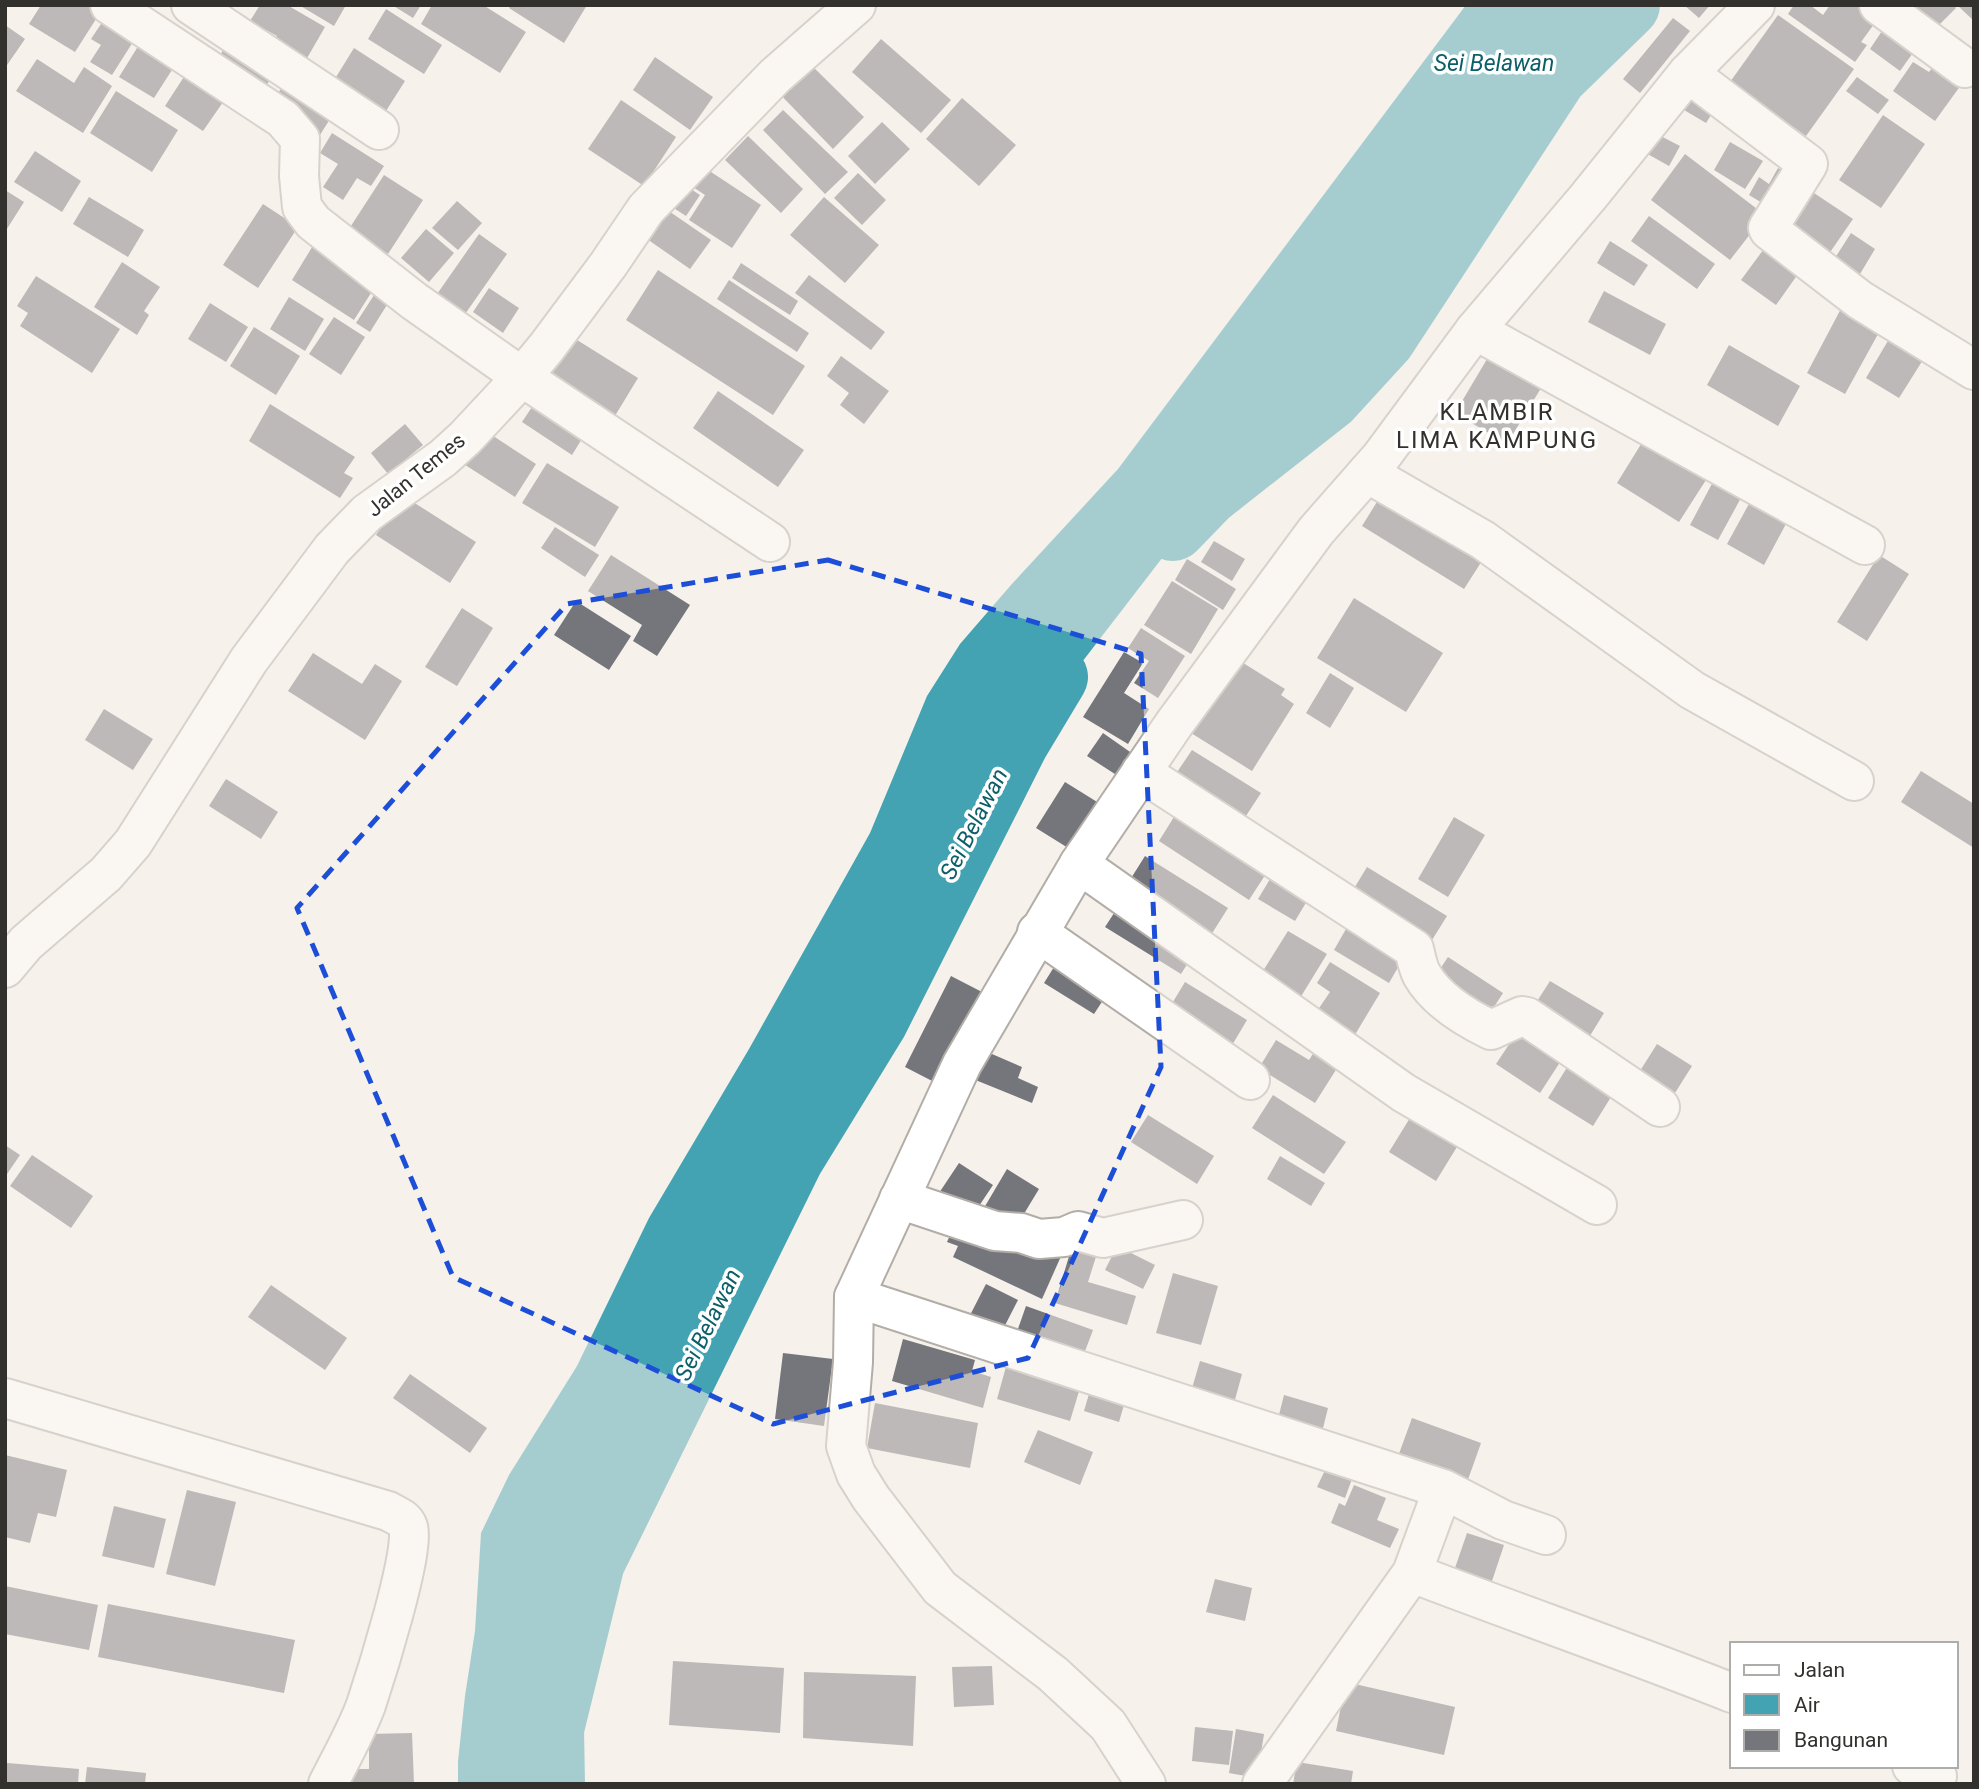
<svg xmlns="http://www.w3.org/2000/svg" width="1979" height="1789" viewBox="0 0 1979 1789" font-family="Roboto,sans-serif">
	<rect width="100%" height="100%" fill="#f6f1ea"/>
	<path fill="#43a3b2" d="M 1466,5 L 1610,5 L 1307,390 L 1176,540 L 965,814 L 917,890 L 839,1022 L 681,1373 L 615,1493 L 603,1523 L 580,1586 L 551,1682 L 542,1784 L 458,1784 L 458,1761 L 465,1696 L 475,1631 L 481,1533 L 509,1475 L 577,1366 L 649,1218 L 749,1049 L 870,833 L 927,696 L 960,644 L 1011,585 L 1118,469 Z"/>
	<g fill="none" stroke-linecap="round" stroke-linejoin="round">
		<path stroke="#43a3b2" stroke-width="66" d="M 1173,528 L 1207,493 L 1329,397 L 1383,338 L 1555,75 L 1627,5
			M 552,1784 L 551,1729 L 592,1562 L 791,1158 L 875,1021 L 1016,742 L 1055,677"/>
	</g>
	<path fill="#75757c" d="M 41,5 L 105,5 L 75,52 L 29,24 Z
		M 260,5 L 287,5 L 325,27 L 303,65 L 271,47 L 277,36 L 250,21 Z
		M 299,5 L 346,5 L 334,26 Z
		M 392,5 L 421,5 L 413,18 Z
		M 432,5 L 483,5 L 526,32 L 500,73 L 421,24 Z
		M 511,5 L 587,5 L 564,43 L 509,8 Z
		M 1684,5 L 1710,5 L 1699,18 Z
		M 1794,5 L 1810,5 L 1823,15 L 1830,5 L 1857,5 L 1877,20 L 1861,42 L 1867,45 L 1855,62 L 1788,14 Z
		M 1896,5 L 1954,5 L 1956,8 L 1927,37 Z
		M 1957,5 L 1974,5 L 1974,21 Z
		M 386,9 L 442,45 L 424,74 L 368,39 Z
		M 107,15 L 138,34 L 112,75 L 90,62 L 101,45 L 91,39 Z
		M 1778,15 L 1854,69 L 1806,136 L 1730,82 Z
		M 1673,18 L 1690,31 L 1640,93 L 1623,79 Z
		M 5,25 L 25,39 L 5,68 Z
		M 1884,28 L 1915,50 L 1900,71 L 1870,49 Z
		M 881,39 L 951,100 L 921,133 L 852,72 Z
		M 142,40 L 177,62 L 154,98 L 119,77 Z
		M 229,40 L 277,69 L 259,97 L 212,69 Z
		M 354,48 L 405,81 L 384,114 L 333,82 Z
		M 655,57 L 713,97 L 690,130 L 633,90 Z
		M 803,57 L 864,117 L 833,149 L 773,87 Z
		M 1939,58 L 1966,78 L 1935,121 L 1893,91 L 1913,62 L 1929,72 Z
		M 37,59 L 74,83 L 84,67 L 112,86 L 83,133 L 16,91 Z
		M 191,66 L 230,92 L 203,131 L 165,106 Z
		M 289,77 L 337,108 L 318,138 L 269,106 Z
		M 1857,77 L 1889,100 L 1878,114 L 1846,91 Z
		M 1687,81 L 1720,101 L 1706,123 L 1674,104 Z
		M 116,91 L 178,130 L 152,172 L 90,133 Z
		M 962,98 L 1016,145 L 979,186 L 926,139 Z
		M 621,100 L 676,137 L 644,186 L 588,149 Z
		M 783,110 L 848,172 L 825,194 L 763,130 Z
		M 1883,115 L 1925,144 L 1881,208 L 1839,180 Z
		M 882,122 L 910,149 L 875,184 L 848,156 Z
		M 1647,129 L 1680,146 L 1669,166 L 1637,148 Z
		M 332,133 L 384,166 L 371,186 L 357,178 L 343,200 L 323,187 L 338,164 L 320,153 Z
		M 748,136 L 803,189 L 781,213 L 725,160 Z
		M 1730,142 L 1763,161 L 1745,189 L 1714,170 Z
		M 35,151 L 81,181 L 62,212 L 14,182 Z
		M 1685,154 L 1765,215 L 1730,260 L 1651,200 Z
		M 702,166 L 761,205 L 732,248 L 689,220 L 705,195 L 690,185 Z
		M 1778,168 L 1793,177 L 1774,210 L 1749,195 L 1759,177 L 1769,184 Z
		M 858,173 L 886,200 L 862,225 L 834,198 Z
		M 384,175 L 423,200 L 388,254 L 349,229 Z
		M 683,184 L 700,195 L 686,216 L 669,205 Z
		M 1802,185 L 1853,219 L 1824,261 L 1774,227 Z
		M 5,190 L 24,202 L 5,232 Z
		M 89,197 L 144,230 L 128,257 L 73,224 Z
		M 824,197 L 879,245 L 845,283 L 790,235 Z
		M 457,201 L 482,223 L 458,250 L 432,228 Z
		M 657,203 L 711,240 L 690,269 L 637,232 Z
		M 263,204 L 298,227 L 258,288 L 223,265 Z
		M 1649,216 L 1715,264 L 1697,289 L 1631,241 Z
		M 426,229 L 454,253 L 429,282 L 401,258 Z
		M 1851,233 L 1875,249 L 1860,274 L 1835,258 Z
		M 479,234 L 507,254 L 463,317 L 435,297 Z
		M 1610,241 L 1648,265 L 1634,286 L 1597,263 Z
		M 1769,242 L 1803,267 L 1776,305 L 1741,280 Z
		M 314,244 L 376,285 L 354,320 L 292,280 Z
		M 122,262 L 160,287 L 144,311 L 149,315 L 137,335 L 94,307 Z
		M 741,263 L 798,301 L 790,315 L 732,278 Z
		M 658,270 L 805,366 L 773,415 L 626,320 Z
		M 809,275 L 885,332 L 871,350 L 795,293 Z
		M 36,276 L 120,329 L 92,373 L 20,326 L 28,313 L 17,306 Z
		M 729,280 L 809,333 L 797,352 L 717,299 Z
		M 489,288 L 519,308 L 503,333 L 473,312 Z
		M 1604,291 L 1666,324 L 1650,355 L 1588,322 Z
		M 376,292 L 390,300 L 370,332 L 356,323 Z
		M 289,297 L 324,319 L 305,351 L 270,329 Z
		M 210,303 L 248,327 L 226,362 L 188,339 Z
		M 1844,303 L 1883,325 L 1845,394 L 1807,373 Z
		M 334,317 L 365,337 L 341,375 L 309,354 Z
		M 254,327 L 300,356 L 276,395 L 230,366 Z
		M 1892,334 L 1926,355 L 1899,398 L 1866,378 Z
		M 569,335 L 638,378 L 610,424 L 541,381 Z
		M 1729,345 L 1800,386 L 1778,426 L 1707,385 Z
		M 1493,349 L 1546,380 L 1507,444 L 1455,413 Z
		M 841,356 L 889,391 L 864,424 L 840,405 L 849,393 L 827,376 Z
		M 718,391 L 804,450 L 778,487 L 693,428 Z
		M 536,401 L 585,434 L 572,455 L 522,422 Z
		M 270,404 L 355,457 L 344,473 L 353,478 L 340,498 L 249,441 Z
		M 405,424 L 423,445 L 388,474 L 371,453 Z
		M 481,428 L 536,464 L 515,497 L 459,461 Z
		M 1643,441 L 1706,480 L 1679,522 L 1617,483 Z
		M 547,463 L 619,507 L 595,547 L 522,503 Z
		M 1714,480 L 1742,496 L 1718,540 L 1690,525 Z
		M 1385,489 L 1487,553 L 1464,589 L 1362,526 Z
		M 402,495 L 476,542 L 450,583 L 376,535 Z
		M 1750,502 L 1787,522 L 1764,565 L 1727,544 Z
		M 555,527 L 599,555 L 585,577 L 541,548 Z
		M 1214,541 L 1245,559 L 1232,581 L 1201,562 Z
		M 611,555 L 690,605 L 657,656 L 633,641 L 642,625 L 588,591 Z
		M 1879,555 L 1909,574 L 1867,641 L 1837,622 Z
		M 1187,559 L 1236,589 L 1223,610 L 1175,580 Z
		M 1172,581 L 1218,609 L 1191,654 L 1144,625 Z
		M 1354,598 L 1443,653 L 1406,712 L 1317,658 Z
		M 576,601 L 631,636 L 609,670 L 554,635 Z
		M 462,608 L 493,628 L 457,686 L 425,667 Z
		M 1141,628 L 1185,656 L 1158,698 L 1134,683 L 1149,661 L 1128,648 Z
		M 1124,652 L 1143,663 L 1124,693 L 1149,709 L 1128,744 L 1083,717 Z
		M 313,653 L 362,684 L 375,664 L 402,681 L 365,740 L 288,691 Z
		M 1240,661 L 1285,689 L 1281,695 L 1294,704 L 1252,771 L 1183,728 Z
		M 1330,673 L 1354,688 L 1330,728 L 1306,713 Z
		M 104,709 L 153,739 L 133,770 L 85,740 Z
		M 1103,733 L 1133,754 L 1118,776 L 1087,756 Z
		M 1192,750 L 1261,793 L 1240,825 L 1171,781 Z
		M 1921,771 L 1974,804 L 1974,848 L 1901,802 Z
		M 226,779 L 278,812 L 261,839 L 209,806 Z
		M 1065,782 L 1102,805 L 1073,851 L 1036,828 Z
		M 1182,804 L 1273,863 L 1249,900 L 1159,841 Z
		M 1454,817 L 1485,835 L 1448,897 L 1418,879 Z
		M 1145,856 L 1228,908 L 1211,935 L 1128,883 Z
		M 1279,864 L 1316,886 L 1295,921 L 1258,899 Z
		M 1367,867 L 1447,916 L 1427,948 L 1347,900 Z
		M 1120,904 L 1196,950 L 1181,974 L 1105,927 Z
		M 1354,915 L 1404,957 L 1389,983 L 1334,950 Z
		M 1288,931 L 1327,954 L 1297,1003 L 1258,979 Z
		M 1448,957 L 1503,993 L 1485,1021 L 1430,984 Z
		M 1059,959 L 1109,991 L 1094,1014 L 1044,983 Z
		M 1330,962 L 1380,993 L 1353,1038 L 1315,1014 L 1330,992 L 1317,983 Z
		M 951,976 L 982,992 L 936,1083 L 905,1067 Z
		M 1550,981 L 1604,1013 L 1588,1039 L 1534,1006 Z
		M 1185,982 L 1247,1020 L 1228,1052 L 1165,1015 Z
		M 1522,1025 L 1566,1053 L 1540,1093 L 1496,1064 Z
		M 1276,1040 L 1309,1060 L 1322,1040 L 1346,1054 L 1315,1103 L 1259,1068 Z
		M 1657,1044 L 1692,1066 L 1668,1104 L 1633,1082 Z
		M 985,1051 L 1022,1067 L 1018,1078 L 1038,1087 L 1032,1103 L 973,1079 Z
		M 1571,1061 L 1616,1089 L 1593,1126 L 1548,1098 Z
		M 1273,1095 L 1346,1142 L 1324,1174 L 1252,1128 Z
		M 1413,1113 L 1460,1142 L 1436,1181 L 1389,1152 Z
		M 1148,1115 L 1214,1156 L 1197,1184 L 1131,1142 Z
		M 5,1145 L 20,1155 L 5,1177 Z
		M 32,1155 L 93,1196 L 71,1228 L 10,1186 Z
		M 1280,1156 L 1325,1183 L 1311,1206 L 1267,1179 Z
		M 959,1163 L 993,1185 L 973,1215 L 939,1193 Z
		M 1007,1169 L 1039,1189 L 1013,1232 L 981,1213 Z
		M 957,1220 L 1062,1254 L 1042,1299 L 953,1257 L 958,1246 L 947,1242 Z
		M 1076,1233 L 1101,1241 L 1088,1282 L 1136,1296 L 1127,1325 L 1055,1303 Z
		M 1117,1246 L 1155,1265 L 1143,1289 L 1105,1270 Z
		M 1173,1273 L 1218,1286 L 1201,1345 L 1156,1333 Z
		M 986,1284 L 1018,1300 L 998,1339 L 966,1323 Z
		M 271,1285 L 347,1338 L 325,1370 L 248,1317 Z
		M 1026,1306 L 1093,1330 L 1079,1367 L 1013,1343 Z
		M 903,1339 L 975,1360 L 972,1371 L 991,1377 L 983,1408 L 892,1381 Z
		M 783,1353 L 833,1359 L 824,1426 L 775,1419 Z
		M 1009,1356 L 1083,1378 L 1070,1421 L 997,1399 Z
		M 1200,1361 L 1242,1374 L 1233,1407 L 1190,1395 Z
		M 410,1374 L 487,1428 L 470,1453 L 393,1398 Z
		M 1091,1387 L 1126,1398 L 1119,1422 L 1084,1411 Z
		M 1284,1395 L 1328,1408 L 1322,1432 L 1278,1419 Z
		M 875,1403 L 978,1423 L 970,1468 L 867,1448 Z
		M 1412,1418 L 1481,1443 L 1465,1488 L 1396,1462 Z
		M 1038,1430 L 1093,1452 L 1080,1485 L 1024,1462 Z
		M 5,1455 L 67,1470 L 56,1517 L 38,1513 L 30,1543 L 5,1537 Z
		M 1326,1468 L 1352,1479 L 1345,1498 L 1317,1487 Z
		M 1354,1485 L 1386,1498 L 1377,1520 L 1399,1529 L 1390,1548 L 1331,1523 L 1339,1503 L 1345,1506 Z
		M 187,1490 L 236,1502 L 215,1586 L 166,1574 Z
		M 114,1506 L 166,1519 L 154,1568 L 102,1556 Z
		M 1467,1533 L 1504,1545 L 1492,1581 L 1455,1568 Z
		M 1215,1579 L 1252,1588 L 1245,1621 L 1206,1612 Z
		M 5,1586 L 98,1605 L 89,1650 L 5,1634 Z
		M 108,1604 L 295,1640 L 284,1693 L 98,1657 Z
		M 673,1661 L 784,1668 L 780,1733 L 669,1725 Z
		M 992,1666 L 994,1705 L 954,1707 L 952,1667 Z
		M 804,1672 L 916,1676 L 913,1746 L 803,1738 Z
		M 1346,1682 L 1455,1707 L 1444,1755 L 1336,1731 Z
		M 1195,1727 L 1233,1731 L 1229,1765 L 1192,1761 Z
		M 1236,1729 L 1264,1734 L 1257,1778 L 1229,1773 Z
		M 412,1733 L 414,1784 L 342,1784 L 342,1769 L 369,1769 L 369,1734 Z
		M 1297,1762 L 1353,1771 L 1351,1784 L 1293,1784 Z
		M 7,1763 L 79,1769 L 78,1784 L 5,1784 Z
		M 87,1767 L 146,1773 L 145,1784 L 85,1784 Z"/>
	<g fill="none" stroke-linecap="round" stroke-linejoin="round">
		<defs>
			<path id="street" d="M 110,5 L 283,119 L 300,139 L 299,176 L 302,207 L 313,222 L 414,301 L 522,377 L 770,542
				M 191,5 L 379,130
				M 1879,5 L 1965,68
				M 1688,73 L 1808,164 L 1768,228 L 1769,230 L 1860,300 L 1974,370
				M 1475,330 L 1865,545
				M 1367,473 L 1483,540 L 1692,690 L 1854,781
				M 1141,772 L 1414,949 C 1416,957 1418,968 1422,975 C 1437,1001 1466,1018 1491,1030 L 1522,1016 L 1527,1017 L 1660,1107
				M 1079,864 L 1404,1093 L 1597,1205
				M 1037,932 L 1250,1080
				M 5,968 L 26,943 L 106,874 L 133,843 L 249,660 L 332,549 L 367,513 L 443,458 L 465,438 L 522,377 L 546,348 L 608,265 L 646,209 L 775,76 L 856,5
				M 899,1199 L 995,1231 L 1021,1233 L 1039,1239 L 1064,1237 L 1078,1231 L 1103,1238 L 1183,1220
				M 854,1297 L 1443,1489 L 1503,1520 L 1546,1535
				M 5,1398 L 388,1511 C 395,1515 405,1518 408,1527 C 416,1549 375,1678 366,1705 C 356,1732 341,1758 328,1784
				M 1412,1573 C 1519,1614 1626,1651 1732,1693
				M 1912,1766 L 1937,1776
				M 1262,1784 L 1412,1573 L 1443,1489"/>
			<path id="secondary" d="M 1146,1784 L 1108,1725 L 1053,1674 L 940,1588 L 871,1498 L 856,1474 L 846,1446 L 853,1362 L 854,1297 L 962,1064 L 1079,864 L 1174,724 L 1316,531 L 1381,457 L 1475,330 L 1588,197 L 1688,73 L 1755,5"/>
		</defs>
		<use href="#street" stroke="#b2ada7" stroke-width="42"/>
		<use href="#secondary" stroke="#b2ada7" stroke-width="42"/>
		<use href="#street" stroke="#fff" stroke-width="38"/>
		<use href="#secondary" stroke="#fff" stroke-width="38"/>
	</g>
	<path d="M0 0H1979V1789H0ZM 828,560 L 1141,654 L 1161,1067 L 1028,1358 L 773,1424 L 453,1277 L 297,908 L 567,604 Z" fill="#f6f1ea" fill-opacity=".55" fill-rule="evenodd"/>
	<path fill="none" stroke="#1d4ed8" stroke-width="5" stroke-dasharray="14 9" stroke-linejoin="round" d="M 828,560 L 1141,654 L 1161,1067 L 1028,1358 L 773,1424 L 453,1277 L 297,908 L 567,604 Z"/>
	<g text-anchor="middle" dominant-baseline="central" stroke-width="7" stroke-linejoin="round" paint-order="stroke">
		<g font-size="21" fill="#33312e" stroke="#fff">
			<text transform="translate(416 475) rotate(-39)">Jalan Temes</text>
		</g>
		<g font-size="23" font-style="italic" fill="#0c5f69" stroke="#fff">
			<text x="1494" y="63">Sei Belawan</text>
			<text transform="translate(974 824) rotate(-63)">Sei Belawan</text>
			<text transform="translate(708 1325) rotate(-64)">Sei Belawan</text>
		</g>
		<g font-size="24" letter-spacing="2" fill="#33312e" stroke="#fff">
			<text x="1497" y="412">KLAMBIR<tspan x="1497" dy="28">LIMA KAMPUNG</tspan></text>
		</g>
	</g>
	<rect width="1979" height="1789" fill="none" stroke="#33312e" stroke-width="14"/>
	<rect x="1730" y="1642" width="228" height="126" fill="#ffffff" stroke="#adadab" stroke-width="2"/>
	<rect x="1744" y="1665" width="35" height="10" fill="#ffffff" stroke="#adadab" stroke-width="2"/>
	<text x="1794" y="1677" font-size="21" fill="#33312e">Jalan</text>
	<rect x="1744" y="1694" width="35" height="21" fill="#43a3b2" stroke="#adadab" stroke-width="2"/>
	<text x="1794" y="1712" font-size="21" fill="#33312e">Air</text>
	<rect x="1744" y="1730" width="35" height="21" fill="#75757c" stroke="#adadab" stroke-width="2"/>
	<text x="1794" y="1747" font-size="21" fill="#33312e">Bangunan</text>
</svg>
